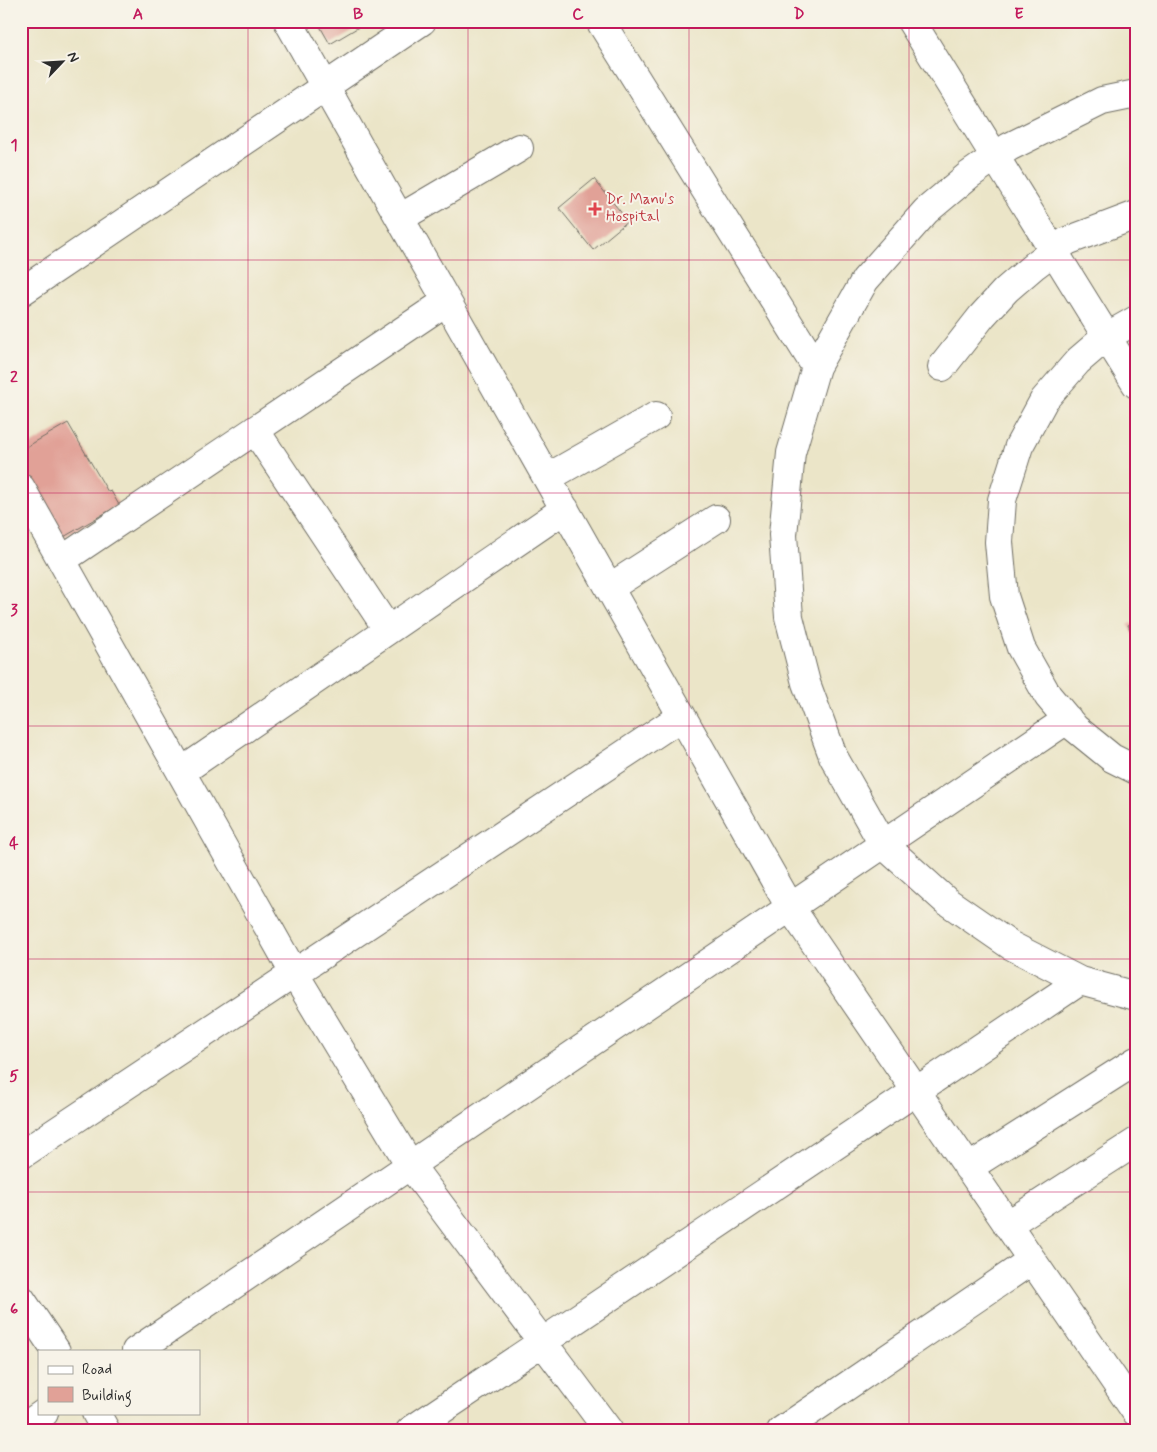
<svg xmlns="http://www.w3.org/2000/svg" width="1157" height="1452" viewBox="0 0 1157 1452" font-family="Mynerve,sans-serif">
	<rect width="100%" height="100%" fill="#f7f3e8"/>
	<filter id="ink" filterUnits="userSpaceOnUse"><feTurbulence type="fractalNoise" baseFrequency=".02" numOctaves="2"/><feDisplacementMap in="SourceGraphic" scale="10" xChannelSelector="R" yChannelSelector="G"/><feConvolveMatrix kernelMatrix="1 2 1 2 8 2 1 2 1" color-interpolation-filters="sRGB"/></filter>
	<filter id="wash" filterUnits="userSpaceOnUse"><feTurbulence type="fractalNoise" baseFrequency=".0096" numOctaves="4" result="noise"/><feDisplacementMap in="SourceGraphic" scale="20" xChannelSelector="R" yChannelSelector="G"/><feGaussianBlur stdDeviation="1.12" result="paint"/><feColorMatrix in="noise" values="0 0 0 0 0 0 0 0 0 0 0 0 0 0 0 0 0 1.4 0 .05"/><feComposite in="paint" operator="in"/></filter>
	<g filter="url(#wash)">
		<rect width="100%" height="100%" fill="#ebe5c8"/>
		<g id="blocks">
			<path fill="#e1a197" d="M 317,21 L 369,21 L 330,44 Z
				M 594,179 L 628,221 L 593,250 L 559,208 Z
				M 68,423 L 108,492 L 111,491 L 119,505 L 62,538 L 21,468 L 21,450 Z
				M 1132,623 L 1136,629 L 1136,642 L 1128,625 Z"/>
		</g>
	</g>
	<g filter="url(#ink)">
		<use href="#blocks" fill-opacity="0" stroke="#6e6c62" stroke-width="1"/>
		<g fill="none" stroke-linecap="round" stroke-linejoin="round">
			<defs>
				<path id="minor" d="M 288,21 L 790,907 L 1136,1412
					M 600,21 L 816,367
					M 1136,94 L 1102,101 L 1009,147 L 969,175 L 926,211 L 865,280 L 816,367 L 791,453 L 783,535 L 789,617 L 806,683 L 833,756 L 883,844 L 945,900 L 1010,945 L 1080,981 L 1136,996
					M 400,218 L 519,148
					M 21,292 L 422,21
					M 1136,320 L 1106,337 L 1078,361 L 1044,400 L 1019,446 L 1002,500 L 999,542 L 1004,596 L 1021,648 L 1048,696 L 1075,728 L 1112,758 L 1136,770
					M 942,367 L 982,316 L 1006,290 L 1035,265 L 1067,241 L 1136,215
					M 255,430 L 388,630
					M 547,478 L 656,416
					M 21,488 L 294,973 L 410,1165 L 609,1431
					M 62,560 L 447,301
					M 609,588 L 716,519
					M 181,772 L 565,509
					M 21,1155 L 682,716
					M 968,1168 L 1136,1061
					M 1007,1225 L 1136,1142
					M 21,1299 L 56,1351
					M 136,1351 L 1068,719
					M 96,1413 L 106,1431
					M 21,1429 L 44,1413
					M 410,1431 L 1080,981
					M 781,1431 L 1032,1260"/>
				<path id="major" d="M 911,21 L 1136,384"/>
			</defs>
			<use href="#minor" stroke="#6e6c62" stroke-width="30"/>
			<use href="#major" stroke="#6e6c62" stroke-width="30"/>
			<use href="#minor" stroke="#fff" stroke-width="28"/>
			<use href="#major" stroke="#fff" stroke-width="28"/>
		</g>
	</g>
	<path fill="none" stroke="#c2185b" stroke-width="1" stroke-opacity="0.55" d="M 248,21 L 248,1431M 468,21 L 468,1431M 689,21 L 689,1431M 909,21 L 909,1431M 21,260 L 1136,260M 21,493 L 1136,493M 21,726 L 1136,726M 21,959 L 1136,959M 21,1192 L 1136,1192"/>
	<path fill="#e0444e" stroke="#f7f3e8" stroke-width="2" d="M592.5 201.5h5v5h5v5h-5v5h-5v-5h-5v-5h5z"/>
	<g text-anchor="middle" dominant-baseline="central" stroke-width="4" stroke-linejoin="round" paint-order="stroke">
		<g font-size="15" fill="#be3a42" stroke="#f7f3e8" text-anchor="start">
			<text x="606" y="200">Dr. Manu's<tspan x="606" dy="17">Hospital</tspan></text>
		</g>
	</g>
	<rect width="1157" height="1452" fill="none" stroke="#f7f3e8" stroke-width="55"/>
	<rect x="38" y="1350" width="162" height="65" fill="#f7f3e8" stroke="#a5a39c"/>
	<rect x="48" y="1366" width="25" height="8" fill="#ffffff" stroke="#a5a39c"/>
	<text x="82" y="1374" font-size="15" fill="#2b2b2b">Road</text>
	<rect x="48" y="1387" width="25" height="15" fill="#e1a197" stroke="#a5a39c"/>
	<text x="82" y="1400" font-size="15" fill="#2b2b2b">Building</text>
	<g transform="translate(62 62) rotate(65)" stroke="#f7f3e8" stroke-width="4" paint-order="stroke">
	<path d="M0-4L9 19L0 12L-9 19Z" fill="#2b2b2b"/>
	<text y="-8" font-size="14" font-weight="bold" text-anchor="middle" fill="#2b2b2b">N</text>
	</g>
	<rect x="28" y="28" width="1102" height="1396" fill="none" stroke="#c2185b" stroke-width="2"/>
	<g font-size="16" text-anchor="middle" font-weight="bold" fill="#c2185b">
		<text x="138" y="19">A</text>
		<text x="358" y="19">B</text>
		<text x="578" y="19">C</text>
		<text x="799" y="19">D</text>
		<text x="1019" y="19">E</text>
		<text x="14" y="150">1</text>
		<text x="14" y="382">2</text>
		<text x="14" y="615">3</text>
		<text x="14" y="848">4</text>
		<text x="14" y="1081">5</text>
		<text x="14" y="1314">6</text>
	</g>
</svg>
